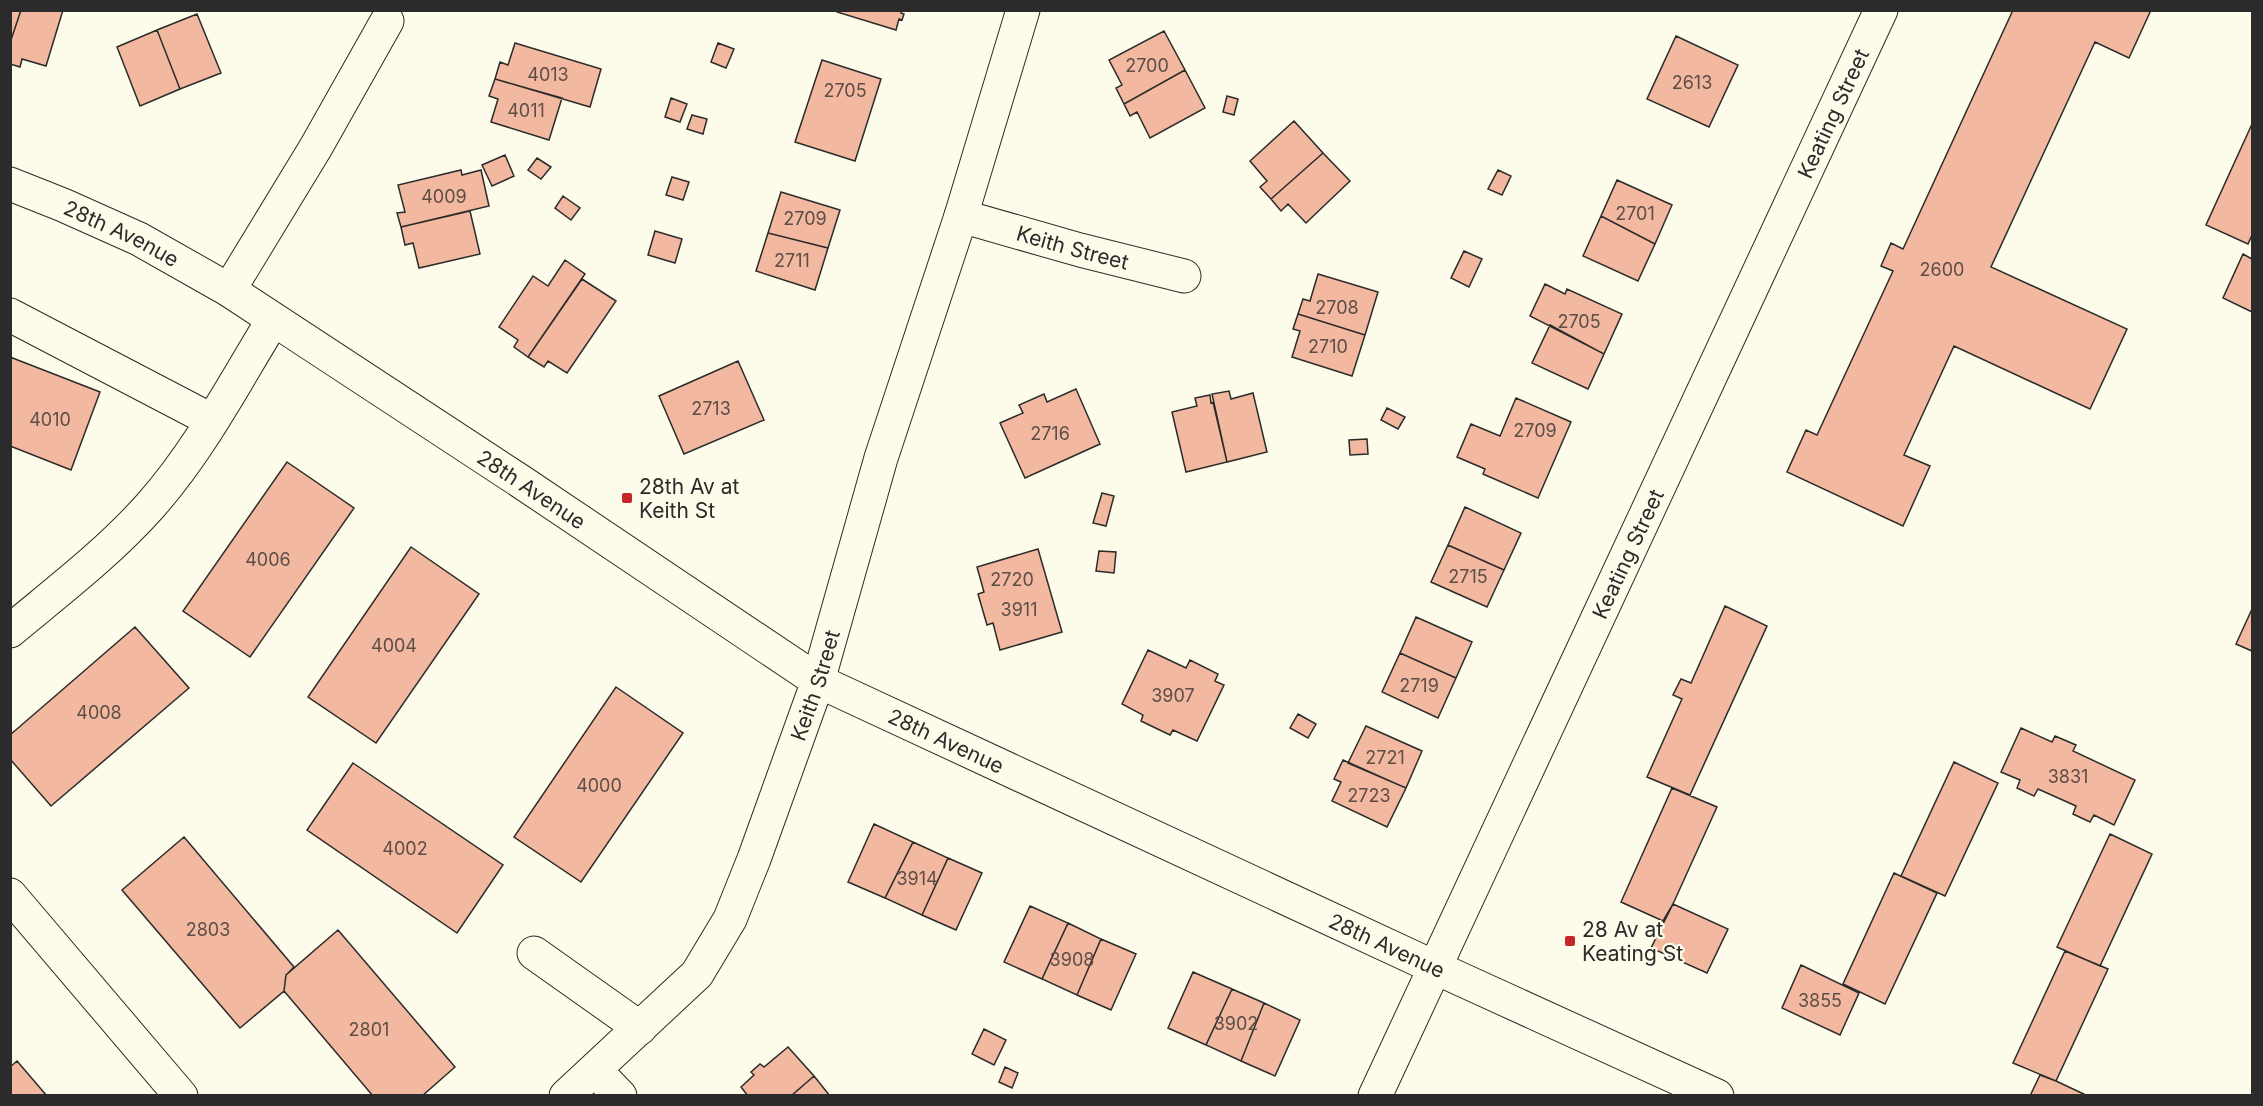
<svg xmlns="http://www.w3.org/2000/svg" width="2263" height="1106" viewBox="0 0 2263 1106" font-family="Inter,sans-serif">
	<rect width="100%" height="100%" fill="#fdfbea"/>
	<path fill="#f2b8a0" stroke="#2b2b2b" stroke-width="1.5" d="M 10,10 L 21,10 L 10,43 Z
		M 21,10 L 63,10 L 46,66 L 22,59 L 20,67 L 10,64 L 10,43 Z
		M 837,10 L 901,10 L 901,13 L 904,14 L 902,20 L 899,19 L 896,30 L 837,12 Z
		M 2013,10 L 2151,10 L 2129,58 L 2095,42 L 1991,267 L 2127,329 L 2090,409 L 1954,346 L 1904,455 L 1930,466 L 1903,526 L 1787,472 L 1806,430 L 1817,435 L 1893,271 L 1881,266 L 1891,243 L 1903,249 Z
		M 197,14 L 221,73 L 180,89 L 157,30 Z
		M 157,30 L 180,89 L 140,106 L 117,47 Z
		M 1164,31 L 1185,70 L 1124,104 L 1116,88 L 1122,85 L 1109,60 Z
		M 1676,36 L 1738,65 L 1709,127 L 1647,99 Z
		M 515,43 L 601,69 L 590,107 L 495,79 L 500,62 L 508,65 Z
		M 718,43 L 734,49 L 726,68 L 711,62 Z
		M 822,60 L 881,79 L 855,161 L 795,142 Z
		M 1185,70 L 1205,108 L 1150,138 L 1137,112 L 1130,116 L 1124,104 Z
		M 495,79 L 562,98 L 549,140 L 491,122 L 498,99 L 489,96 Z
		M 1227,96 L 1238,99 L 1234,115 L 1223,112 Z
		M 671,98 L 687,104 L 680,122 L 665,117 Z
		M 692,115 L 707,119 L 703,134 L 687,129 Z
		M 1294,121 L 1323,153 L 1271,199 L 1260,187 L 1267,181 L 1250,161 Z
		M 2252,124 L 2252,235 L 2248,244 L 2206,225 Z
		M 1323,153 L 1350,181 L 1306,223 L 1288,204 L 1281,211 L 1271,199 Z
		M 505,155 L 514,176 L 492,186 L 482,165 Z
		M 537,158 L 551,167 L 541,179 L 528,170 Z
		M 461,170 L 462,175 L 481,170 L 489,206 L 401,227 L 397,213 L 405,212 L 398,185 Z
		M 1498,170 L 1511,176 L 1502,195 L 1488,189 Z
		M 672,177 L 689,182 L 683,200 L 666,195 Z
		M 1617,180 L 1672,205 L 1655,244 L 1601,216 Z
		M 781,192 L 840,210 L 828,248 L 768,233 Z
		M 563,196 L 580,208 L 571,220 L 555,208 Z
		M 470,211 L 480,254 L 419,268 L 413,243 L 405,245 L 401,227 Z
		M 1601,216 L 1655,244 L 1638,281 L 1583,256 Z
		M 655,231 L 682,239 L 675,263 L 648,255 Z
		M 768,233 L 828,248 L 815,290 L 756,271 Z
		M 1464,251 L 1482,259 L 1469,287 L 1451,278 Z
		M 2243,254 L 2252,259 L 2252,312 L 2223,298 Z
		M 565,260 L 585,274 L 528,357 L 514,347 L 518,340 L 499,327 L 533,276 L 548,286 Z
		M 1318,274 L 1378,292 L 1365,335 L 1298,314 L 1303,299 L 1310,301 Z
		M 582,279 L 616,301 L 567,373 L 548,361 L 544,367 L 528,357 Z
		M 1545,284 L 1565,294 L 1567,289 L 1622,314 L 1604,354 L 1530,316 Z
		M 1298,314 L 1365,335 L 1352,376 L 1292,357 L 1300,331 L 1293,329 Z
		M 1550,325 L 1604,354 L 1588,389 L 1532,363 Z
		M 10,357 L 100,392 L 71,470 L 10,446 Z
		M 738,361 L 764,420 L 684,454 L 659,396 Z
		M 1076,389 L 1100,444 L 1025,478 L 1000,423 L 1023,413 L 1019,405 L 1044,394 L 1047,402 Z
		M 1229,391 L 1231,399 L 1253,393 L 1267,452 L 1227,462 L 1212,394 Z
		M 1210,395 L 1211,403 L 1213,402 L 1227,462 L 1186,472 L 1172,412 L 1197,406 L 1195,398 Z
		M 1516,398 L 1571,422 L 1538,498 L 1483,474 L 1485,469 L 1457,457 L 1471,424 L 1500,436 Z
		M 1387,408 L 1405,417 L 1398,429 L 1381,420 Z
		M 1367,439 L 1368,454 L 1350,455 L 1349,440 Z
		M 287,462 L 354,508 L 250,657 L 183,611 Z
		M 1102,493 L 1114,496 L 1106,526 L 1093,523 Z
		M 1465,507 L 1521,533 L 1504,570 L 1448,545 Z
		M 1448,545 L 1504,570 L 1487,607 L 1431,582 Z
		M 411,547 L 479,594 L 376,743 L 308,697 Z
		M 1038,549 L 1062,632 L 1000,650 L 993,623 L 987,625 L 978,594 L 984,592 L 977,567 Z
		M 1099,551 L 1116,552 L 1114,573 L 1096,571 Z
		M 1725,606 L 1767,626 L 1690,795 L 1647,777 L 1682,699 L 1673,695 L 1681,679 L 1691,683 Z
		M 2252,609 L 2252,651 L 2236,644 Z
		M 1416,617 L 1472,642 L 1456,678 L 1400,653 Z
		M 135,627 L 189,688 L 51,806 L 10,759 L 10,735 Z
		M 1148,650 L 1186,668 L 1190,660 L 1218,674 L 1215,681 L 1224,685 L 1197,741 L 1173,730 L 1170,735 L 1141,721 L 1143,715 L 1122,704 Z
		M 1400,653 L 1456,678 L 1438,718 L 1382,692 Z
		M 616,687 L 683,733 L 581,882 L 514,837 Z
		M 1298,714 L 1316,724 L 1308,738 L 1290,728 Z
		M 1366,726 L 1422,751 L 1406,788 L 1348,763 Z
		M 2021,728 L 2052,742 L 2055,736 L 2076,745 L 2073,751 L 2135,780 L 2114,825 L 2094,815 L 2090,822 L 2073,814 L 2076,806 L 2038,789 L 2034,796 L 2017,788 L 2020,780 L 2001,772 Z
		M 1343,760 L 1406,788 L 1387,827 L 1332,801 L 1341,782 L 1334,779 Z
		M 1954,762 L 1998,783 L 1945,896 L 1901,876 Z
		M 353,763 L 503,865 L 457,933 L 307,830 Z
		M 1672,788 L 1717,807 L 1673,904 L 1663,921 L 1621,902 Z
		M 874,824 L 913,842 L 885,898 L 848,882 Z
		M 2110,834 L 2152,854 L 2100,966 L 2057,947 Z
		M 184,837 L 294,967 L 286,975 L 284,991 L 240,1028 L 122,890 Z
		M 913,842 L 948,858 L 922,915 L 885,898 Z
		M 948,858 L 982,873 L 956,930 L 922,915 Z
		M 1894,873 L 1937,893 L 1885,1004 L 1843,984 Z
		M 1673,904 L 1728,929 L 1707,973 L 1651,948 Z
		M 1030,906 L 1068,923 L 1042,979 L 1004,962 Z
		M 1068,923 L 1101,939 L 1077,995 L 1042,979 Z
		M 338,930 L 455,1067 L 422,1096 L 373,1096 L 284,991 L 286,975 Z
		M 1101,939 L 1136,954 L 1111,1010 L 1077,995 Z
		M 2065,951 L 2108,969 L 2056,1081 L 2013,1063 Z
		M 1801,965 L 1859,993 L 1840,1035 L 1782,1008 Z
		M 1193,972 L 1232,989 L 1206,1045 L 1168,1028 Z
		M 1232,989 L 1264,1003 L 1241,1061 L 1206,1045 Z
		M 1264,1003 L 1300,1020 L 1275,1076 L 1241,1061 Z
		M 984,1029 L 1006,1040 L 994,1065 L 972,1054 Z
		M 788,1047 L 814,1076 L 791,1096 L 748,1096 L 741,1087 L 754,1075 L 751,1072 L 760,1064 L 764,1067 Z
		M 17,1061 L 47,1096 L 10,1096 L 10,1067 Z
		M 1005,1067 L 1018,1073 L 1012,1088 L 999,1082 Z
		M 2040,1075 L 2056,1081 L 2088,1096 L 2030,1096 Z
		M 814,1076 L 830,1096 L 791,1096 Z"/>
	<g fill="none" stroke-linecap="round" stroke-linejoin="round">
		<defs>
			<g id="minor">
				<path id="s1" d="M 10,184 L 63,205 L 139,239 L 229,290 L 520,481 L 818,681 L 1434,967 L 1717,1096"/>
				<path id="s2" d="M 961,216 L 1080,250 L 1184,276"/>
				<path d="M 229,290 L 316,147 L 387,21"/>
				<path d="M 10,315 L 211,420"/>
				<path d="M 10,631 C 58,591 108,553 150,506 C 199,451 235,382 273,320"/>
				<path d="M 10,895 L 181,1096"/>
				<path d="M 534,953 L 640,1028"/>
				<path d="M 595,1070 L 620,1096"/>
				<path id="s3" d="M 566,1096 L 697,974 L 730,919 L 754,859 L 818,681 L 881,458 L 961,216 L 1023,10"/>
				<path id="s4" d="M 1375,1096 L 1881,10"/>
			</g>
		</defs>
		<use href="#minor" stroke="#2b2b2b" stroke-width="35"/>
		<use href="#minor" stroke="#fdfbea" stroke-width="33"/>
	</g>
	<g fill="#c62828" stroke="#fdfbea" stroke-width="2">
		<rect x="621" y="492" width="12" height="12" rx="3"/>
		<rect x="1564" y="935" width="12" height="12" rx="3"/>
	</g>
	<g text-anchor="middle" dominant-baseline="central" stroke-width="4.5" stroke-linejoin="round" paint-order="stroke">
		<g font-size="18" fill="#5d4e48">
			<text x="1147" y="65">2700</text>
			<text x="548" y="74">4013</text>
			<text x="1692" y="82">2613</text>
			<text x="845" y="90">2705</text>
			<text x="526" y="110">4011</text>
			<text x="444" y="196">4009</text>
			<text x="1635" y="213">2701</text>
			<text x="805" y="218">2709</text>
			<text x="792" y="260">2711</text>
			<text x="1942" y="269">2600</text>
			<text x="1337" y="307">2708</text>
			<text x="1579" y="321">2705</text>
			<text x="1328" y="346">2710</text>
			<text x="711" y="408">2713</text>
			<text x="50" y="419">4010</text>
			<text x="1535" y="430">2709</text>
			<text x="1050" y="433">2716</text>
			<text x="268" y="559">4006</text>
			<text x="1468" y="576">2715</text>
			<text x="1012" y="579">2720</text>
			<text x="1019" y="609">3911</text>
			<text x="394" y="645">4004</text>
			<text x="1419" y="685">2719</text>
			<text x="1173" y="695">3907</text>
			<text x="99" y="712">4008</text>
			<text x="1385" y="757">2721</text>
			<text x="2068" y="776">3831</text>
			<text x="599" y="785">4000</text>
			<text x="1369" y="795">2723</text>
			<text x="405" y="848">4002</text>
			<text x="917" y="878">3914</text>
			<text x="208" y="929">2803</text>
			<text x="1072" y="959">3908</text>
			<text x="1820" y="1000">3855</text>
			<text x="1236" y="1023">3902</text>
			<text x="369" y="1029">2801</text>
		</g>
		<g font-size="21" fill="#2b2b2b" stroke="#fdfbea">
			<text stroke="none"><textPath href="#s4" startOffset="1084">Keating Street</textPath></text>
			<text stroke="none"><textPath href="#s1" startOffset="122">28th Avenue</textPath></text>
			<text stroke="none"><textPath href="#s2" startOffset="116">Keith Street</textPath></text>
			<text stroke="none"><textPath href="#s1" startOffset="606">28th Avenue</textPath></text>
			<text stroke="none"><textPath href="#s4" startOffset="598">Keating Street</textPath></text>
			<text stroke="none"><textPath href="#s3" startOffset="492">Keith Street</textPath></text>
			<text stroke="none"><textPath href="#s1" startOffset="1092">28th Avenue</textPath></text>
			<text stroke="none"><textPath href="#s1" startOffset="1578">28th Avenue</textPath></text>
		</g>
		<g font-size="21" fill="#2b2b2b" stroke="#fdfbea" text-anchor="start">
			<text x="639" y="486">28th Av at<tspan x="639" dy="24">Keith St</tspan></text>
			<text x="1582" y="929">28 Av at<tspan x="1582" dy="24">Keating St</tspan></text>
		</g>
	</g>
	<rect width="2263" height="1106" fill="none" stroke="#2b2b2b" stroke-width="24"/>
</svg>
